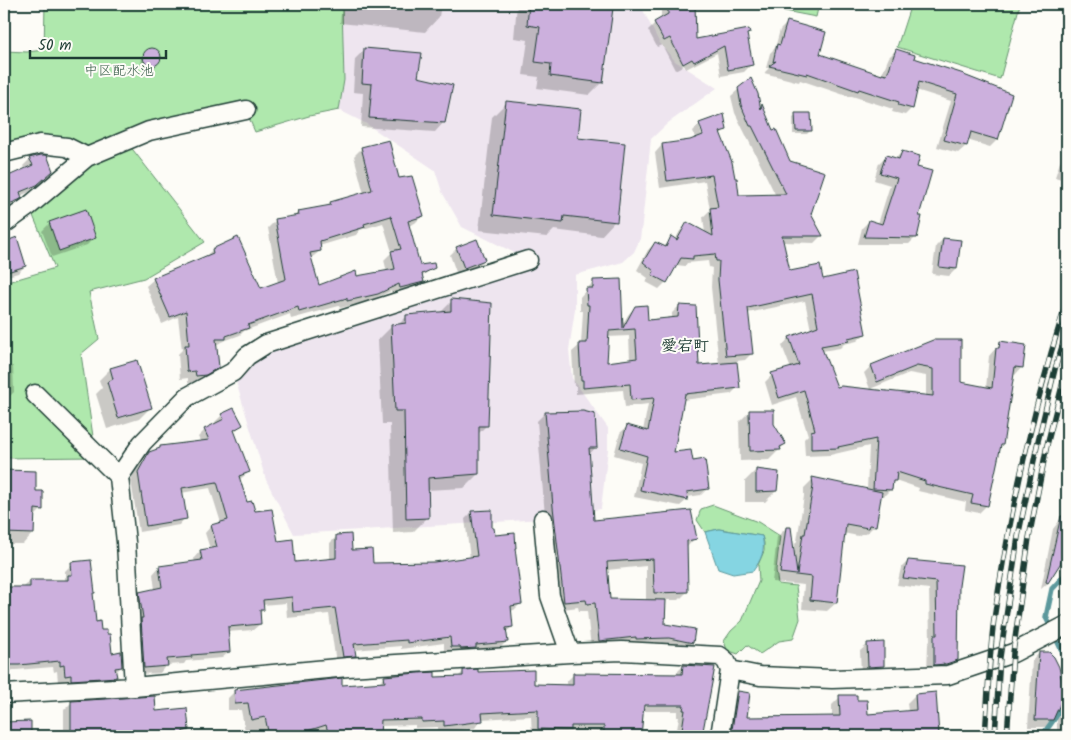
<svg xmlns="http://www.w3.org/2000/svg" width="1071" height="740" viewBox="0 0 1071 740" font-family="Kalam,'Klee One',sans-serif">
	<rect width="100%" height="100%" fill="#fdfcf7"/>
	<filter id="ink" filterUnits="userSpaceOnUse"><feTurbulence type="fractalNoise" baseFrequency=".02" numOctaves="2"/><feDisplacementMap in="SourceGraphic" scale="10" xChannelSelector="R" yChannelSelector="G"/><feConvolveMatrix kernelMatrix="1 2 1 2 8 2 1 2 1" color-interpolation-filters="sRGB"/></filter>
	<g filter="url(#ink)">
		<path fill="#eee5ef" d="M 342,4 L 640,4 L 659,42 L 675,61 L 717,88 L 668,123 L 651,139 L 642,224 L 640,239 L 634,252 L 623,262 L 575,275 L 575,309 L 569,350 L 572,378 L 608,428 L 608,449 L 601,509 L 543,519 L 294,534 L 266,480 L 233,372 L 247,356 L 527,259 L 462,227 L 442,192 L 435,170 L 365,123 L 339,110 L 344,80 Z"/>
		<path fill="#afe8ad" stroke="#679270" d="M 45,4 L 342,4 L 344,80 L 339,110 L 309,116 L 255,132 L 246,111 L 126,141 L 205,242 L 144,278 L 89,292 L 99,339 L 81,354 L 96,457 L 4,458 L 4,283 L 55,268 L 29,206 L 86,158 L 67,147 L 4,153 L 4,51 L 27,52 L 44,50 Z
			M 749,4 L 819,4 L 816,17 Z
			M 911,4 L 1020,4 L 1000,79 L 897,47 Z
			M 713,505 L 758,522 L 780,536 L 776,570 L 778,584 L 796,586 L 800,619 L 793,639 L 779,641 L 760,654 L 747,645 L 738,654 L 727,650 L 724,641 L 731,631 L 742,621 L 759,581 L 758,565 L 764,551 L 764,543 L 762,536 L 719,529 L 705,532 L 697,520 L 701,509 Z"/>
		<path fill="#85d5e2" stroke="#5c989c" d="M 719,529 L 762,536 C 766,550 761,560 753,571 L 733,574 L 718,569 L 705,532 Z"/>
		<path fill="#0003" fill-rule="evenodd" d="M 342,4 L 441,4 L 439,17 L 425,32 L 340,23 Z
			M 517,4 L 578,4 L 602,82 L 589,95 L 537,88 L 539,77 L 523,75 L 528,40 L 514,38 Z
			M 661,4 L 694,4 L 695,41 L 746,35 L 751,65 L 744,72 L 721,76 L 717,53 L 686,69 L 684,65 L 675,70 L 662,45 L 657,47 L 648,30 L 655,23 L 661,19 Z
			M 787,23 L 818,55 L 881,76 L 889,57 L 896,50 L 913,59 L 1011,95 L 997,140 L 990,147 L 967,140 L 966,146 L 958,153 L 937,147 L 951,101 L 916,90 L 912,108 L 905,115 L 892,112 L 893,109 L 852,96 L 850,97 L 800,80 L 799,82 L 764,73 L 769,68 L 766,68 L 770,53 L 775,48 L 780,30 Z
			M 365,49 L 416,78 L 444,122 L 435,132 L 361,127 L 363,93 L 353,92 L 355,59 Z
			M 150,50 L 157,52 L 159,56 L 159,60 L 149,69 L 144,68 L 141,64 L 142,57 Z
			M 739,89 L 760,109 L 762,106 L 821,236 L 814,243 L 783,242 L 789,272 L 822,281 L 865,334 L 857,341 L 844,344 L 840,348 L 822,351 L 836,388 L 926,396 L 926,376 L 909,373 L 870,389 L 864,373 L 871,366 L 933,341 L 960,383 L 986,388 L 989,356 L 1000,343 L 1022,367 L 1015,375 L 1013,374 L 1002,445 L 999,448 L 986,506 L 979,513 L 965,510 L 966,502 L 918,491 L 919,488 L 895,480 L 891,484 L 891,489 L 884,496 L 880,496 L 874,526 L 866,534 L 861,534 L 858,536 L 843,533 L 836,603 L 827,611 L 802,609 L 804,585 L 772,582 L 777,537 L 786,528 L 794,551 L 795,544 L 797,541 L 804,496 L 804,488 L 813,479 L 867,490 L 869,446 L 830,455 L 805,456 L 804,439 L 808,435 L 796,397 L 772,405 L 765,382 L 772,375 L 791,369 L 782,346 L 789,338 L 811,330 L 805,301 L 748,313 L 752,353 L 745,360 L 736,361 L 738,387 L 731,394 L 683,400 L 673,454 L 692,462 L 708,488 L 701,495 L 687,497 L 687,500 L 680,506 L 634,497 L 641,463 L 614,455 L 620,433 L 628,426 L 643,431 L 648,404 L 625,407 L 623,390 L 576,394 L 576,386 L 574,386 L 572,352 L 581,344 L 583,311 L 580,311 L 580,297 L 594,281 L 621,327 L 628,315 L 635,307 L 647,321 L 672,319 L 672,313 L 679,306 L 697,367 L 719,365 L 711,287 L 712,268 L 709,267 L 708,261 L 687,263 L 685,266 L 676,265 L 666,282 L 659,289 L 646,282 L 648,278 L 637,270 L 648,250 L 655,243 L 663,248 L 672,238 L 675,240 L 680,231 L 687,224 L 705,233 L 703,217 L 710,210 L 705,181 L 660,188 L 655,153 L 662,145 L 696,139 L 693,131 L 700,124 L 725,129 L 720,135 L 738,196 L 776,196 L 735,113 L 731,96 ZM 699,126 L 702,126 L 704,141 ZM 629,336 L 630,360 L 606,363 L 607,337 Z
			M 507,102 L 576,139 L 615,221 L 601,236 L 554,230 L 547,237 L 479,230 L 492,117 Z
			M 1067,108 L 1067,133 L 1060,131 Z
			M 796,115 L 811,130 L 807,134 L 793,134 L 793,118 Z
			M 1067,141 L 1067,181 L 1055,177 Z
			M 362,148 L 398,180 L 422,216 L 415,223 L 408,226 L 419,267 L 434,267 L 421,277 L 423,282 L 415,290 L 392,295 L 391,291 L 369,301 L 340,308 L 339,306 L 291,319 L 290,314 L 244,331 L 240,335 L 221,342 L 215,346 L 218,367 L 210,375 L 197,382 L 188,383 L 188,378 L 180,379 L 178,354 L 182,350 L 178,317 L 162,324 L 146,286 L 154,279 L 205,257 L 212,250 L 260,289 L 278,283 L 268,228 L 276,220 L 294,217 L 299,212 L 326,207 L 331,203 L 364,194 L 354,156 ZM 383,223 L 392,252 L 384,260 L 387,272 L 356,277 L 318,287 L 310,259 L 320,251 L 319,246 L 356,235 L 360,230 Z
			M 902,152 L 916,168 L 917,216 L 916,237 L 909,244 L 858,244 L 862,228 L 869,221 L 878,224 L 890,185 L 874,180 L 879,163 L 886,156 L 895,159 Z
			M 30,159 L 52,171 L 29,192 L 20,196 L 21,198 L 13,205 L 4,209 L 4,173 L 6,179 L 25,170 L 23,166 Z
			M 50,223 L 95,237 L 87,245 L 52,257 L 42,231 Z
			M 17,239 L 25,266 L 18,273 L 4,277 L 4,243 Z
			M 943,239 L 956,269 L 949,276 L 932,274 L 936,246 Z
			M 457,248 L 484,260 L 477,267 L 457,275 L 450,255 Z
			M 452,301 L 486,426 L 478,434 L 478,474 L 464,488 L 427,490 L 427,518 L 413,532 L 393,533 L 390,424 L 382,424 L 378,340 L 392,326 L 398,325 L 407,316 L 439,314 Z
			M 13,366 L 14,392 L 6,400 L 4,400 L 4,367 Z
			M 110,369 L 150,408 L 139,419 L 107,429 L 96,394 L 102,388 L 99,380 Z
			M 750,411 L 773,425 L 785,444 L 769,460 L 740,461 L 739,422 Z
			M 545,413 L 596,447 L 588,456 L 593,521 L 695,538 L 687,547 L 687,592 L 679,600 L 665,600 L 664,625 L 692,642 L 684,650 L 591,648 L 587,611 L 579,611 L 578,607 L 556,610 L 545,516 L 537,421 ZM 646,566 L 646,601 L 609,600 L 607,570 Z
			M 222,415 L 241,425 L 234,432 L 249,472 L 239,480 L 247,504 L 294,564 L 330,560 L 330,543 L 337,536 L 351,551 L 372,564 L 434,563 L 470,558 L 465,519 L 472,512 L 491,529 L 494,536 L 515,548 L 520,604 L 514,610 L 510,611 L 512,627 L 505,633 L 506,642 L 500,648 L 444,654 L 444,643 L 401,649 L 401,646 L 354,650 L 355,655 L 348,662 L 336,663 L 329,614 L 287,618 L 286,603 L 262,605 L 263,610 L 259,614 L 260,624 L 253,630 L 227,632 L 229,652 L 222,658 L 186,661 L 184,664 L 166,665 L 160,673 L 138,674 L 133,600 L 140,594 L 155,590 L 153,574 L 159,567 L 195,563 L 194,558 L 200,551 L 210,549 L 205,533 L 211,526 L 221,523 L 210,488 L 181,493 L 185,518 L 179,525 L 139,532 L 131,481 L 134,472 L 150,453 L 201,443 L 198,437 L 205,430 L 216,424 L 215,422 Z
			M 756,470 L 777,473 L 776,491 L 765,502 L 745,502 L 745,481 Z
			M 4,471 L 35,472 L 34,492 L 42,509 L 34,517 L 33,533 L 23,544 L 4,544 Z
			M 1067,511 L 1067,549 L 1048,583 L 1041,589 L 1053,529 Z
			M 908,561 L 958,586 L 957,660 L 949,667 L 927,672 L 928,644 L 930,641 L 929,589 L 897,585 L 901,568 Z
			M 72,564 L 91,594 L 95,623 L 111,654 L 121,667 L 115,673 L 115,677 L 109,684 L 64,686 L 64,682 L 58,682 L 57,671 L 54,672 L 53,667 L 4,671 L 4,589 L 23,588 L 30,581 L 63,581 L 65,579 L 65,571 Z
			M 868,644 L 883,666 L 875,673 L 861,674 L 860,651 Z
			M 1039,653 L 1062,684 L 1056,719 L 1049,727 L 1028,727 L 1032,661 Z
			M 683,666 L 713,668 L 701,736 L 676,736 L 679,717 L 677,717 L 677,711 L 642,711 L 640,736 L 598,736 L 598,732 L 567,732 L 563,736 L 532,736 L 531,716 L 481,719 L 475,728 L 438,732 L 438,727 L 415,728 L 415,725 L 380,726 L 378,736 L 321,736 L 320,731 L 303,736 L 246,736 L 241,710 L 228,710 L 228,698 L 235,691 L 378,684 L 385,677 L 458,677 L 463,672 L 533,686 L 567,686 L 567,681 L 574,674 L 676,675 L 676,673 Z
			M 738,692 L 745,719 L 832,717 L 832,705 L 840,697 L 856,702 L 866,715 L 908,711 L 907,703 L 915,695 L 938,727 L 940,727 L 941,736 L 725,736 L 730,700 Z
			M 72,702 L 155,712 L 188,730 L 182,736 L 4,736 L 4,707 L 9,706 L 9,723 L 30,732 L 64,731 L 64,710 Z
			M 1064,712 L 1067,712 L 1067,736 L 1057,736 L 1057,719 Z"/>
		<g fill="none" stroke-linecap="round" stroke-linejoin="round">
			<path stroke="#5c989c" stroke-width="5.5" d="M 1067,573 L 1052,589 L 1046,617 L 1067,661
				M 1042,736 L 1067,701"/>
		</g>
		<path fill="#ccb0dd" stroke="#1f3d34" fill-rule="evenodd" d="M 529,4 L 576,4 L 613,8 L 603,83 L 550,76 L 551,64 L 535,62 L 540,27 L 527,25 Z
			M 668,4 L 695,4 L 696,39 L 749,29 L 750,33 L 747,34 L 753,65 L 728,70 L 724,46 L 694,62 L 692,59 L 683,64 L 670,38 L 664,41 L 654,22 L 668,14 Z
			M 787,21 L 826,32 L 820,54 L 882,75 L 882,74 L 887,75 L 896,49 L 915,55 L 914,58 L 964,74 L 964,75 L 1012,94 L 998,140 L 971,132 L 967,146 L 944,140 L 957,94 L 919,82 L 913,109 L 898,105 L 899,102 L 859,89 L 858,91 L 807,73 L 807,75 L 769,66 L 776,61 L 773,62 L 777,44 L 780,45 Z
			M 364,48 L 422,53 L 418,77 L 453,85 L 445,123 L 369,118 L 372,84 L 362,83 Z
			M143 57a9 9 0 1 1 18 0a9 9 0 1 1-18 0Z
			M 751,78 L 758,94 L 761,110 L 762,104 L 773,130 L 776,129 L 790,161 L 825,172 L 811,214 L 823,236 L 782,236 L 790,271 L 820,265 L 823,279 L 854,272 L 866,334 L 848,338 L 849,341 L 821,346 L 837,387 L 841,386 L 933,396 L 933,369 L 917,366 L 877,382 L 871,365 L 933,340 L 961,340 L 961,382 L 992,388 L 996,348 L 999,348 L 1000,341 L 1026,345 L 1023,368 L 1015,367 L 1003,445 L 1001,445 L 988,506 L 971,503 L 973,495 L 925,484 L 925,481 L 897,472 L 896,481 L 893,481 L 892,490 L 873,489 L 876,439 L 838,447 L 839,448 L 811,449 L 811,431 L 815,430 L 804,390 L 779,398 L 771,373 L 799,365 L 789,337 L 818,326 L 812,294 L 748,308 L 753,354 L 726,356 L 718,280 L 719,261 L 716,261 L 715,254 L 693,256 L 693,259 L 681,258 L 667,283 L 652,275 L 654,271 L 643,262 L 655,242 L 666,247 L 671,236 L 677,240 L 687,222 L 713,236 L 710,208 L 718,207 L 712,175 L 667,181 L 662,144 L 690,140 L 703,135 L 699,123 L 724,114 L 727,130 L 720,132 L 732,162 L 735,178 L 737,178 L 739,195 L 786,194 L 752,126 L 750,126 L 741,105 L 738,88 Z
			M 506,101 L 581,109 L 578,138 L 625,143 L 617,222 L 564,216 L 563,223 L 493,215 Z
			M 795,113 L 811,113 L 812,131 L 796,131 Z
			M 389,140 L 399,178 L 412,176 L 424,216 L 408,221 L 420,265 L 434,263 L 435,268 L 422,274 L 424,282 L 400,288 L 399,284 L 378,294 L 347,301 L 347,298 L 299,312 L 298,307 L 248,325 L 249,328 L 226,336 L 226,339 L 216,339 L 219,367 L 206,375 L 196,376 L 195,371 L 187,372 L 185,345 L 189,345 L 186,311 L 170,317 L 153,278 L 213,253 L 212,249 L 238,237 L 261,288 L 286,279 L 275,219 L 299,215 L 298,211 L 331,205 L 330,202 L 372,190 L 361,147 ZM 391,216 L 401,249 L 391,251 L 395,269 L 357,276 L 356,271 L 319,285 L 310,253 L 321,251 L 320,241 L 365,227 L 364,224 Z
			M 902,151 L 920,156 L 917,167 L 932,171 L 919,216 L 922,216 L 917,238 L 864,237 L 869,220 L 882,224 L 897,178 L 880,173 L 886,155 L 899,159 Z
			M 41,155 L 47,155 L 53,171 L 37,185 L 20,192 L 22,198 L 19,200 L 4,206 L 4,178 L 33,165 L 29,158 Z
			M 86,209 L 96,238 L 59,251 L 49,222 Z
			M 17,237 L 26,266 L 4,273 L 4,242 Z
			M 943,238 L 961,240 L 957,269 L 939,267 Z
			M 477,239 L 485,260 L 464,268 L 456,247 Z
			M 621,279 L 623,328 L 635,306 L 647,305 L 648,320 L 678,317 L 679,305 L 696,306 L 699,365 L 737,362 L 740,388 L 685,394 L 674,452 L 691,450 L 693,461 L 705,459 L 709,489 L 687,492 L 688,500 L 640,490 L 647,456 L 620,448 L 627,425 L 648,431 L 654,398 L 631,400 L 630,384 L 583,388 L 583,380 L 581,380 L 579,343 L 587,343 L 589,305 L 587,305 L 586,288 L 593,288 L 593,280 ZM 635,329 L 637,358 L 607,362 L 609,331 Z
			M 451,299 L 492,303 L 488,426 L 479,426 L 479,474 L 428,478 L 429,518 L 406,519 L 404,411 L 395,411 L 391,325 L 406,323 L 406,315 L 451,311 Z
			M 137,360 L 152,408 L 118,418 L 107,382 L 113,379 L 110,368 Z
			M 234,408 L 243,425 L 234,430 L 250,472 L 239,476 L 247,502 L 252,501 L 255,511 L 272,509 L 278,541 L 293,539 L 295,562 L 336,558 L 336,535 L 351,534 L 352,550 L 372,549 L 373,563 L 434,562 L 477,556 L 471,511 L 492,510 L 492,528 L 494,528 L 495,535 L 515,533 L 516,548 L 515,548 L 522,604 L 511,606 L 513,627 L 506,628 L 508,642 L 476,645 L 476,648 L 461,649 L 460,647 L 451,647 L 450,637 L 407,643 L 407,640 L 354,644 L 356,656 L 343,657 L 335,608 L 293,612 L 292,597 L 263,600 L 264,610 L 260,610 L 261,624 L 228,627 L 230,652 L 191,655 L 192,657 L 167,659 L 168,666 L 144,668 L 141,618 L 143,618 L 139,592 L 162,587 L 159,566 L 202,560 L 200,550 L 217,547 L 211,525 L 228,520 L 217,482 L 182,488 L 187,519 L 146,526 L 138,472 L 149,452 L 160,448 L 160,446 L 209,440 L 204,429 L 224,419 L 221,414 Z
			M 749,410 L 774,410 L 774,424 L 786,444 L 780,447 L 781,450 L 750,451 Z
			M 583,411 L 595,414 L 597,448 L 589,448 L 594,520 L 691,510 L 697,539 L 687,541 L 688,592 L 654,593 L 653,559 L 607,562 L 610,599 L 666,600 L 665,624 L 695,629 L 693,643 L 669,638 L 636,639 L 636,637 L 599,641 L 595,603 L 587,604 L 586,600 L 564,602 L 553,507 L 545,412 Z
			M 756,469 L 779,472 L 777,491 L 756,492 Z
			M 4,470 L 36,471 L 36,491 L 43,491 L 43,510 L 35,509 L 34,534 L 4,533 Z
			M 812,477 L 882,492 L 876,526 L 869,525 L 868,528 L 846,524 L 837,603 L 810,600 L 812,577 L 780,573 L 786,527 L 791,527 L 797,574 L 803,534 L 805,534 L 813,486 Z
			M 1061,516 L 1067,516 L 1067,553 L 1048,583 L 1046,582 Z
			M 91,560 L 95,593 L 93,593 L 96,622 L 100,621 L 101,630 L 107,630 L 107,634 L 110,634 L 112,653 L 121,651 L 122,667 L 115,668 L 117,677 L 71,680 L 71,675 L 65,676 L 64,665 L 60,666 L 60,661 L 19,665 L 4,665 L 4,587 L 30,587 L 30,580 L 68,580 L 68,575 L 72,575 L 71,562 Z
			M 908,560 L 962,565 L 959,586 L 958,660 L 946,664 L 934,665 L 934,635 L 937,635 L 936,582 L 903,578 Z
			M 884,642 L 884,666 L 868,667 L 867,643 Z
			M 1039,652 L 1049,652 L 1054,657 L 1059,667 L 1061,677 L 1063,684 L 1061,702 L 1053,720 L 1035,720 Z
			M 683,665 L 715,667 L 702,736 L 681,736 L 685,710 L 683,710 L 684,705 L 644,705 L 641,736 L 604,736 L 604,726 L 571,726 L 571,730 L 538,729 L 538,710 L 482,713 L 483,721 L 444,726 L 444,721 L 422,722 L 422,719 L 381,720 L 380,736 L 329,736 L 326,725 L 298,734 L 298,736 L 269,736 L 265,717 L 251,720 L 248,703 L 235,704 L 234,690 L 342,678 L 342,685 L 385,682 L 384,676 L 418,673 L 435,672 L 435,677 L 463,676 L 463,670 L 478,669 L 478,672 L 534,670 L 534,684 L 573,685 L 573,673 L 682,674 Z
			M 738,691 L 750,693 L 747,717 L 840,716 L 839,695 L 857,695 L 857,700 L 867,700 L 868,714 L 916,710 L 915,694 L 936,692 L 939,736 L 731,736 Z
			M 155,696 L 156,711 L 187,708 L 189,730 L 183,731 L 183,736 L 71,736 L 71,701 Z
			M 31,721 L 31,736 L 4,736 L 4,722 Z"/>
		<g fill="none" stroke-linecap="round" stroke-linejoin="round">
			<defs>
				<path id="street" d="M 4,153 L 40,144 L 67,147 L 87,157
					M 4,224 L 29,206 L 87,157 L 149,131 L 246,110
					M 35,394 L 119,477
					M 543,519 L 550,596 L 570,653
					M 134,687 L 126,542 L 119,477 L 142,443 L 187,397 L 233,372 L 247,356 L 266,344 L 528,260
					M 4,694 L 134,687 L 348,667 L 570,653 L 622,651 L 720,656 L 726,661 L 730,670 L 760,676 L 832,679 L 948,675 L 1013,653 L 1067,625
					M 720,736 L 730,670"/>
			</defs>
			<use href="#street" stroke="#1f3d34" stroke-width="21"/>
			<use href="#street" stroke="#fdfcf7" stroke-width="18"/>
			<defs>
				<path id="rail" d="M 985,736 C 988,697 989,658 994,619 C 1010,511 1034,404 1067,300
					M 995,736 L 1000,657 L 1018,537 L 1038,441 L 1055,369 L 1067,330
					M 1007,736 L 1013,653 L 1029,538 L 1047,445 L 1067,366"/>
			</defs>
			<use href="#rail" stroke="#1f3d34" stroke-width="5.5"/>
			<use href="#rail" stroke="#fdfcf7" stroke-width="4" stroke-dasharray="11" stroke-linecap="butt"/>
		</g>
	</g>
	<g text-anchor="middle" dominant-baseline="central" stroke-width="4" stroke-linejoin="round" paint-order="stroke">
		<g font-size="14" fill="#3c5f4c" stroke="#fdfcf7">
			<text x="119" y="71">中区配水池</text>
		</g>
		<g font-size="16" font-weight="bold" fill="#1f3d34" stroke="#fdfcf7">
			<text x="685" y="346">愛宕町</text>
		</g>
	</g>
	<rect width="1071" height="740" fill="none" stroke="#fdfcf7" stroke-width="20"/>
	<rect x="10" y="10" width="1051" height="720" fill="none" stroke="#1f3d34" stroke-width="2" filter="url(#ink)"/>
	<path d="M30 50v8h136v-8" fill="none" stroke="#1f3d34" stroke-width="2.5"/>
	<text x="38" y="50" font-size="15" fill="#1f3d34" stroke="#fdfcf7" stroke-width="4" paint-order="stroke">50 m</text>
</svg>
